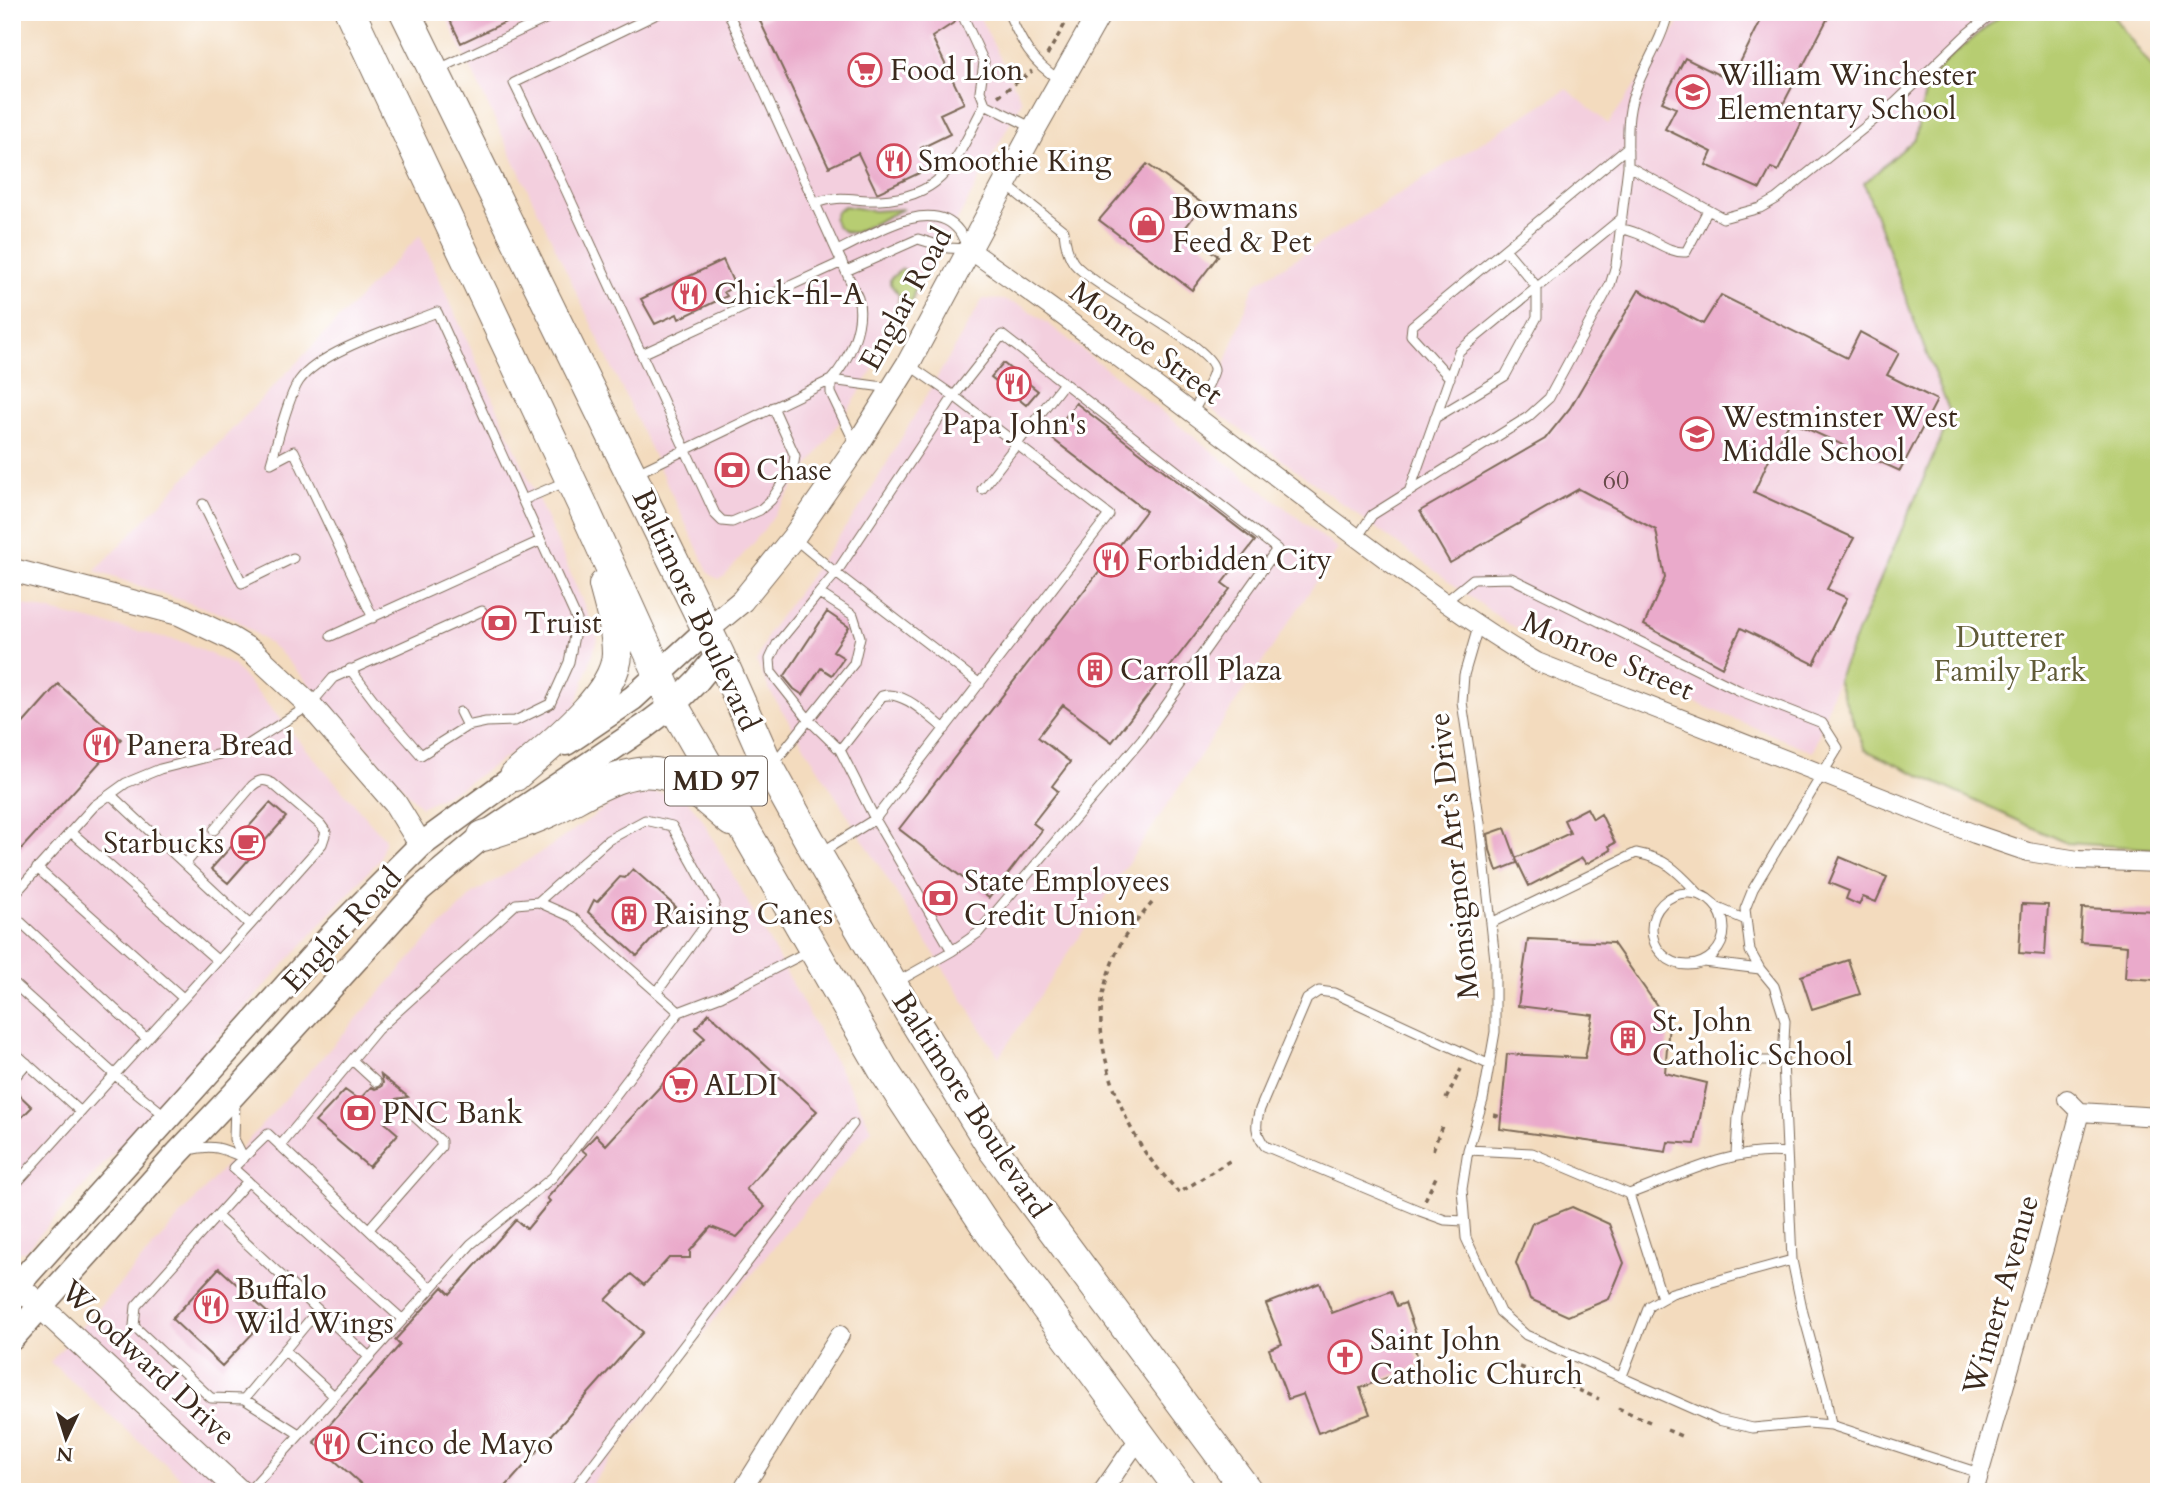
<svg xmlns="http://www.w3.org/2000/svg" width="2171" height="1504" viewBox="0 0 2171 1504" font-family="Cardo,serif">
	<rect width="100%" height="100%" fill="#fff"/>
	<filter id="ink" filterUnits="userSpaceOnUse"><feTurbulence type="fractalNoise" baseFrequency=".0143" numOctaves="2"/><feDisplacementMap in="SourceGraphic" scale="14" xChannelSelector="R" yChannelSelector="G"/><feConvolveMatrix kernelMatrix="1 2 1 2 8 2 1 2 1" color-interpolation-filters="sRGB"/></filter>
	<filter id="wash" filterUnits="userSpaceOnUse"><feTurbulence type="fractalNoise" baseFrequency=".00686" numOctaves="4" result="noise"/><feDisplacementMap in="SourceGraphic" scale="28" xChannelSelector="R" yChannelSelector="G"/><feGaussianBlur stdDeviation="1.57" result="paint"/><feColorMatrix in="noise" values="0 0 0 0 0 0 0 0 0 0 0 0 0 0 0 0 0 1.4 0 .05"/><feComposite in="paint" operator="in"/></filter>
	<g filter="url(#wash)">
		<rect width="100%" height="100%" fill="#f3dbbe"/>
		<path fill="#f3cfde" d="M 444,12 L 977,12 L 1022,101 L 928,275 L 853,403 L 762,532 L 725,576 L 719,579 L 712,576 L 708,571 Z
			M 1680,12 L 2005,12 L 1942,64 L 1926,89 L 1915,139 L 1864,183 L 1951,415 L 1837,679 L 1813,752 L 1508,624 L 1209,407 L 1255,284 L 1567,89 L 1608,124 L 1677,27 Z
			M 420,235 L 554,535 L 598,638 L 574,712 L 461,787 L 421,807 L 279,651 L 234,618 L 95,571 Z
			M 983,299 L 1004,300 L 1022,306 L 1046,322 L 1338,549 L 999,1057 L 771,693 L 757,663 L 768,633 L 864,502 Z
			M 12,602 L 187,643 L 233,665 L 385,839 L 380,859 L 24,1252 L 12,1252 Z
			M 652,792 L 682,795 L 701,817 L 872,1129 L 719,1313 L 586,1492 L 197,1492 L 50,1362 L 428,939 L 473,894 L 551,846 L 615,801 Z"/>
		<path fill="#b7cd72" stroke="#797c48" stroke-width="2" d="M 2005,12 L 2110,12 L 2159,77 L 2159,849 L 2066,843 L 1865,750 L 1837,680 L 1951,415 L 1920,337 L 1864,183 L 1915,139 L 1926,89 L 1942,64 Z
			M 845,206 L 874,211 L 903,209 L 856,232 C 846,234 837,230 834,219 L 836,212 Z
			M 902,269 L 913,274 C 919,288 910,311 899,322 L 891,322 L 890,316 L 898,306 L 899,295 L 890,284 L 890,279 Z"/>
		<g id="blocks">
			<path fill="#eaaacb" d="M 446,12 L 527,12 L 461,43 Z
				M 780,12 L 950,12 L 955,22 L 932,37 L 964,103 L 940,114 L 950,134 L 921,148 L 930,168 L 877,193 L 858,153 L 829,167 L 760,21 Z
				M 1765,12 L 1831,12 L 1780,110 L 1802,122 L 1778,171 L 1771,168 L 1760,189 L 1706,165 L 1712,152 L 1665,129 L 1676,108 L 1662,102 L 1685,58 L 1731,81 Z
				M 1147,164 L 1203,204 L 1183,231 L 1218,256 L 1192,290 L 1099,220 Z
				M 723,260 L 735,286 L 724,292 L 727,296 L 679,319 L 677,314 L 655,324 L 641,299 Z
				M 1639,290 L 1703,324 L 1721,295 L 1847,358 L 1860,332 L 1899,353 L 1887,375 L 1937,400 L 1900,471 L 1790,421 L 1770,457 L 1754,492 L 1854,538 L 1827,589 L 1847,598 L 1814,664 L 1741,628 L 1722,667 L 1644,625 L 1665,578 L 1656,530 L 1579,489 L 1450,563 L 1420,511 L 1545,439 L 1570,408 Z
				M 1003,363 L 1038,391 L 1026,405 L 991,377 Z
				M 1076,403 L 1255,541 L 1222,583 L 1230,589 L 1112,742 L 1063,705 L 1038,737 L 1070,762 L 1052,786 L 1058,791 L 1033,823 L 1042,830 L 989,898 L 899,829 L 1146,511 L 1050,437 Z
				M 827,612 L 849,627 L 833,651 L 844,658 L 832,675 L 821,668 L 803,695 L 794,689 L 784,677 Z
				M 58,684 L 121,739 L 12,859 L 12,736 Z
				M 270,803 L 286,817 L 228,883 L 211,869 Z
				M 1587,808 L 1593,819 L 1601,814 L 1615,843 L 1609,846 L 1611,850 L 1586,864 L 1582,858 L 1529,886 L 1516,859 L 1517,863 L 1497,871 L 1490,850 L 1488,834 L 1505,828 L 1516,858 L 1570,833 L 1564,820 Z
				M 1840,857 L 1887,877 L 1876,902 L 1863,897 L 1859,905 L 1846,899 L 1849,891 L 1829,883 Z
				M 633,869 L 676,907 L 665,916 L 671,918 L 637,956 L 588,912 L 594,900 L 597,902 L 620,877 L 625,878 Z
				M 2022,904 L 2048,905 L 2045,955 L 2019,953 Z
				M 2082,908 L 2159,911 L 2159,951 L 2156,980 L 2125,978 L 2127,946 L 2080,942 Z
				M 1528,939 L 1613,943 L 1669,1023 L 1665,1073 L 1707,1083 L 1695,1144 L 1668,1142 L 1666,1152 L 1500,1129 L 1507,1054 L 1585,1058 L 1593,1015 L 1518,1006 Z
				M 1848,960 L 1860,994 L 1812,1009 L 1801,976 Z
				M 709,1013 L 817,1111 L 746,1189 L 765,1207 L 737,1237 L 711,1227 L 690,1251 L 690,1258 L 669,1258 L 644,1285 L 631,1274 L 606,1300 L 643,1332 L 501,1492 L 370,1492 L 314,1442 L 400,1345 L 395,1340 L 443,1287 L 450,1294 L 516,1220 L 527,1229 L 550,1201 L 547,1198 L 587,1154 L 582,1150 L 596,1135 L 606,1145 L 705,1038 L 695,1029 Z
				M 381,1075 L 408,1097 L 396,1099 L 394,1103 L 396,1109 L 384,1122 L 398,1134 L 369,1167 L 315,1122 L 345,1090 L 359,1100 L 371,1087 L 375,1089 L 381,1087 L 383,1083 Z
				M 12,1088 L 32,1107 L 12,1127 Z
				M 1572,1207 L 1609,1224 L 1624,1263 L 1609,1299 L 1568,1316 L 1530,1299 L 1516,1263 L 1532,1223 Z
				M 219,1268 L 270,1315 L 222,1366 L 172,1319 Z
				M 1320,1283 L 1332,1313 L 1391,1291 L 1397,1306 L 1405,1303 L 1420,1345 L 1414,1347 L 1421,1365 L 1360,1388 L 1370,1414 L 1318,1433 L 1303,1394 L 1288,1399 L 1269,1349 L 1282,1344 L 1266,1304 Z"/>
		</g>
	</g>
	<g filter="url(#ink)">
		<use href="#blocks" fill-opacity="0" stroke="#7b6856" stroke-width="2"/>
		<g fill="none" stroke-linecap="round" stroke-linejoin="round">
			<defs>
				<path id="service" d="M 661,12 L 514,83 L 559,175 L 715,514 L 722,521 L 732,522 L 760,510 L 771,500 L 793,468 L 795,456 L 773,407
					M 961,12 L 984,62 L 980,91 L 985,104 L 1033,128
					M 1008,12 C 1022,43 1031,62 1060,80
					M 1668,12 C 1662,42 1643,66 1634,94 C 1626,116 1628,142 1628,166 L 1723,218 L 1760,208 L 1776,199 L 1895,103 L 1968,33 L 1994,12
					M 439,69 L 560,12
					M 1005,184 L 1064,231 C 1065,242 1067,253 1073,262 C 1091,287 1216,347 1214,370 C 1213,380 1197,403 1192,414
					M 815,203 C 840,194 856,201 880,200 C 948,197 957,155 985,104
					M 1620,229 C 1645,231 1666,254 1686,252 L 1708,210
					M 837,251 C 868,237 931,194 959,231 C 962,235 964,241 967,246
					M 846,271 L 918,239 L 948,248 L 969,249
					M 642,354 L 842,262
					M 1450,378 L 1411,335 L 1412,326 L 1628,147
					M 831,380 L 831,393 L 855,443
					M 831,380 L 891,388
					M 1435,418 L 1505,376 L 1537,317 L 1537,287 L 1505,249
					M 271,463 C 277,443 288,397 299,381 C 321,350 400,327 437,312 L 577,620 L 569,662 L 550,704 L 515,721 L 486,722 L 467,726 L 421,755 L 379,707 L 350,669
					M 271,463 L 294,451 L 373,618
					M 635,474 L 831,380 C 849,361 865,324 858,298 L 728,12
					M 1409,492 L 1459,351 L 1622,218
					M 523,500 L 567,481
					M 203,504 L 242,583 L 293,558
					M 1357,538 L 1372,515 L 1528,417 L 1549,398 L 1610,285 L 1616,265 L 1628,166
					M 795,539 L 836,573 L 954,396 L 1002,335 L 1064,383 L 982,489
					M 819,593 L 777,644 L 770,659 L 771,672 L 809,720 L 840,750 L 875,819 L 952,951
					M 1445,602 L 1473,579 L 1511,578 L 1738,690 L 1822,723 L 1838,748 L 1753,889 L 1745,909 L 1750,951 L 1760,969 L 1774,986 L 1785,1021 L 1783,1061 L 1792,1260 L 1803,1313 L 1826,1397 L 1831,1425
					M 1478,627 L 1464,675 L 1462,702 L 1480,823 L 1495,960 L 1495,1032 L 1483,1100 L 1468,1150 L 1462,1189 L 1466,1238 L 1500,1312 L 1526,1335 L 1718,1420 L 1753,1428 L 1808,1423 L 1831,1425 L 1979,1473
					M 331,636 L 540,541
					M 460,712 L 467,726
					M 840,750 L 882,696 C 903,689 929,717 945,729
					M 774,763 L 854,663 L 860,637 L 853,615 L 819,593 L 836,573 L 980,684
					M 214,830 L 252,786 C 259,780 263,779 272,783 L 321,825 L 326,832 L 322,844 L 250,925
					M 71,832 L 217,960
					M 822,852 L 875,819 L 1109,515 L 954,396 L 909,365
					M 185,864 L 203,843
					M 37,868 L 183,998
					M1652 929a36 36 0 1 1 72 0a36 36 0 1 1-72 0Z
					M 12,897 L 94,806 L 126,783 L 160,769 L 243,748 L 310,705 L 333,678 L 482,611
					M 538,902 L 608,840 L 645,820 L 672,826 L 715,903 L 707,923 L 657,992
					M 1718,908 L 1746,920
					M 12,914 L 147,1039
					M 1491,923 L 1636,853 C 1668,859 1678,872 1700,895
					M 1703,962 L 1760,969
					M 12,982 L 115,1075 L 167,1117
					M 897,982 L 952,951 L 978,933 L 1142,739 L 1277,549 L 1064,383
					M 12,1050 L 81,1112
					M 352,1060 L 376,1082
					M 12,1080 L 27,1063
					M 235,1102 L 234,1139 L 244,1158
					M 280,1146 L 377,1030 L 516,904 L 538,902 L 572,917 L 679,1012
					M 189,1150 C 213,1144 222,1148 244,1158
					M 1468,1150 L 1532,1153 L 1629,1194 C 1679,1176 1732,1147 1787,1153
					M 1736,1155 L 1738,1116 L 1748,1061 L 1783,1061
					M 248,1181 L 136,1306 L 134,1326 L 211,1398 L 244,1399 L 299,1434
					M 12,1188 L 250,925 L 111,795
					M 1629,1194 L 1662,1298
					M 217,1216 L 368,1356
					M 1464,1221 L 1445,1220 L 1420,1211 L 1265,1146 C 1255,1133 1255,1125 1260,1109 L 1307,999 L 1319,991 L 1334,993 L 1490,1065
					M 369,1229 L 441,1147 L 441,1141 L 401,1104
					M 402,1319 L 233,1168 L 268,1134 L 430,1288
					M 284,1350 L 333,1395
					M 1622,1376 L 1649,1306 L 1672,1293 L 1792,1260
					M 244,1399 L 318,1310
					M 248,1492 L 471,1244 L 553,1177 L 679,1012 L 721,996 L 811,950
					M 572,1492 L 853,1124"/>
				<path id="minor" d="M 970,250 C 1094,336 1212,429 1332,519 C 1399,569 1465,620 1537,662 L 1975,834 L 2028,852 L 2078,860 L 2159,863
					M 2067,1099 L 2080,1112 L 2159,1117
					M 741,1492 L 840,1335
					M 1102,1492 L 1140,1437
					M 1974,1492 L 2045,1245 L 2080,1112"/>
				<path id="tertiary" d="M 12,570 L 180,614 L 230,638 L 253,652 L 310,705 L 395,803 L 421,845
					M 707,630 L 742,601 L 793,538 L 856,447 L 908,364 L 1034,129 L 1100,12
					M 12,1280 L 240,1492"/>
				<path id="secondary" d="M 566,743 L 633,698 L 707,630
					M 12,1291 L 339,927 L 421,845 L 529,766
					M 12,1338 L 178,1153 L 235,1093 L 420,889 L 483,836 L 644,727 L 673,705 L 697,681 L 719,654"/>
				<path id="trunk" d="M 350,12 L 582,504 L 673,705 L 884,1071 L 990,1232 L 1182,1492
					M 405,12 L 719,654 L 769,767 L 817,854 L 892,984 L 993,1149 L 1248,1492
					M 515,776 C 544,750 616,696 617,654 C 617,631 610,607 604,585
					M 483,836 C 505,829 528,822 549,812 C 583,797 625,763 665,775 C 690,783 711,804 731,821"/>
			</defs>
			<use href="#service" stroke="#7b6856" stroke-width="11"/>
			<use href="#minor" stroke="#7b6856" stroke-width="20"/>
			<use href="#tertiary" stroke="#7b6856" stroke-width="25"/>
			<use href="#secondary" stroke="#7b6856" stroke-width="27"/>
			<use href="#trunk" stroke="#7b6856" stroke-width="32"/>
			<path stroke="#7b6856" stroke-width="3.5" stroke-dasharray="5 5" stroke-linecap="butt" d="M 1047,55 L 1072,12
				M 998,96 L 1032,71
				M 1152,903 C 1142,915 1130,928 1122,941 C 1093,997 1096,1041 1118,1098 C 1125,1117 1135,1138 1147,1155 C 1157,1168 1168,1180 1179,1193 L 1231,1160
				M 1446,1099 L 1461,1069
				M 1494,1115 L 1501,1117
				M 1433,1150 L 1443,1123
				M 1425,1200 L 1436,1177
				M 1520,1367 L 1552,1379
				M 1569,1386 L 1599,1399
				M 1618,1408 L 1650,1422
				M 1667,1430 L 1681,1436"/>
			<use href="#service" stroke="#fff" stroke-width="9"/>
			<use href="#minor" stroke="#fff" stroke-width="18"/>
			<use href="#tertiary" stroke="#fff" stroke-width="23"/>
			<use href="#secondary" stroke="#fff" stroke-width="24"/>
			<use href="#trunk" stroke="#fff" stroke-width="30"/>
		</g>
	</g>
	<defs>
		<symbol id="supermarket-ring" viewBox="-11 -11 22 22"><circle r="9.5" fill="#fff" stroke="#d1495b" stroke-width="1.5"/><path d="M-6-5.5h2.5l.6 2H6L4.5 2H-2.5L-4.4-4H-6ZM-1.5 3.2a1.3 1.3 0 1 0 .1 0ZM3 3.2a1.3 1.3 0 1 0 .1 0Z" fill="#d1495b"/></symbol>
		<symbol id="school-ring" viewBox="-11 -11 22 22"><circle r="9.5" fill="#fff" stroke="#d1495b" stroke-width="1.5"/><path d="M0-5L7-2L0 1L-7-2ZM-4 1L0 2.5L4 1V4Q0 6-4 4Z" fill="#d1495b"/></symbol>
		<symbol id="restaurant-ring" viewBox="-11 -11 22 22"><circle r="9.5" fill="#fff" stroke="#d1495b" stroke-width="1.5"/><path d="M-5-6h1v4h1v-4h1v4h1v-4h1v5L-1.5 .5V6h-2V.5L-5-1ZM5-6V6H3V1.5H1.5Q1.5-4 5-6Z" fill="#d1495b"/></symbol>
		<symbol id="shop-ring" viewBox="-11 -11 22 22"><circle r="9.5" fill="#fff" stroke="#d1495b" stroke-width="1.5"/><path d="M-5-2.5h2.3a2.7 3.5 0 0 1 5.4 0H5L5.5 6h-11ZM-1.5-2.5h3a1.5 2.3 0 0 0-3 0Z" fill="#d1495b"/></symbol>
		<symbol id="bank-ring" viewBox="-11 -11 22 22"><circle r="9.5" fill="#fff" stroke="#d1495b" stroke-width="1.5"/><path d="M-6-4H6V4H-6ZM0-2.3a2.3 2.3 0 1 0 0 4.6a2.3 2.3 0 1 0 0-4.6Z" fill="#d1495b"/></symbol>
		<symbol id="building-ring" viewBox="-11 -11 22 22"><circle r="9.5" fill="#fff" stroke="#d1495b" stroke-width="1.5"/><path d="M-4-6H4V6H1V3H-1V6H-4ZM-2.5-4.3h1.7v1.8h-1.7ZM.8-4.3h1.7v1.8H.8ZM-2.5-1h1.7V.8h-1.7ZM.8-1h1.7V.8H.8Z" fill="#d1495b"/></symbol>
		<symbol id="cafe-ring" viewBox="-11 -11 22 22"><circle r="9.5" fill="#fff" stroke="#d1495b" stroke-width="1.5"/><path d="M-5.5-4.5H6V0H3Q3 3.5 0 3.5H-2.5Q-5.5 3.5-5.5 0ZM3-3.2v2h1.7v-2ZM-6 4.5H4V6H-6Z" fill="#d1495b"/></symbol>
		<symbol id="church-ring" viewBox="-11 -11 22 22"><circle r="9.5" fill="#fff" stroke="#d1495b" stroke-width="1.5"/><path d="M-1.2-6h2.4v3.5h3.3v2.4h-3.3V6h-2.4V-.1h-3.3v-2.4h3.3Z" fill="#d1495b"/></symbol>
	</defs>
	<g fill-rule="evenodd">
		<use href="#supermarket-ring" x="846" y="51" width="38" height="38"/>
		<use href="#school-ring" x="1674" y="73" width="38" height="38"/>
		<use href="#restaurant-ring" x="875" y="142" width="38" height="38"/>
		<use href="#shop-ring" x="1128" y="206" width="38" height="38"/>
		<use href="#restaurant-ring" x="670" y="275" width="38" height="38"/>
		<use href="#restaurant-ring" x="995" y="365" width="38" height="38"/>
		<use href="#school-ring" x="1678" y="415" width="38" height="38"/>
		<use href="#bank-ring" x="713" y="451" width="38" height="38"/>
		<use href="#restaurant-ring" x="1092" y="541" width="38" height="38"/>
		<use href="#bank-ring" x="480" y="604" width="38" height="38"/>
		<use href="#building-ring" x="1076" y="651" width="38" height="38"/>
		<use href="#restaurant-ring" x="82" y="726" width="38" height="38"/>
		<use href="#cafe-ring" x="229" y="824" width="38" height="38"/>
		<use href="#bank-ring" x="921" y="879" width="38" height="38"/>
		<use href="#building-ring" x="610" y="895" width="38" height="38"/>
		<use href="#building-ring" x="1609" y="1019" width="38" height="38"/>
		<use href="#supermarket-ring" x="661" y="1066" width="38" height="38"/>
		<use href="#bank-ring" x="339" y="1094" width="38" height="38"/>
		<use href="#restaurant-ring" x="192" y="1287" width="38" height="38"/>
		<use href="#church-ring" x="1326" y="1338" width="38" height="38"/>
		<use href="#restaurant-ring" x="313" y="1425" width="38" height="38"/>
	</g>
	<g text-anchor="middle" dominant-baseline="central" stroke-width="6" stroke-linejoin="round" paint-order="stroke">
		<g font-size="26" fill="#674a49">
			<text x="1616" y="480">60</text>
		</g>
		<rect fill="#fff" stroke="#766a62" stroke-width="2" x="665" y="756.5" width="102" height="49" rx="5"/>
		<g font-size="28" font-weight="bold" fill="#3b2a1e">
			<text x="716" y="781">MD 97</text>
		</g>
		<g font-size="30" fill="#3b2a1e" stroke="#fff" text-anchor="start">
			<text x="890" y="70">Food Lion</text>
			<text x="1718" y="75">William Winchester<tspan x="1718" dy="34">Elementary School</tspan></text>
			<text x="918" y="161">Smoothie King</text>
			<text x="1172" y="208">Bowmans<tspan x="1172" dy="34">Feed &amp; Pet</tspan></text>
			<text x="714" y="294">Chick-fil-A</text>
			<text x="1722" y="417">Westminster West<tspan x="1722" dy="34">Middle School</tspan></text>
			<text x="1014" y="424" text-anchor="middle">Papa John's</text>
			<text x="756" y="470">Chase</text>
			<text x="1136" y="560">Forbidden City</text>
			<text x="524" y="623">Truist</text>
			<text x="1120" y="670">Carroll Plaza</text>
			<text x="126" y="745">Panera Bread</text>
			<text x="224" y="843" text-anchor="end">Starbucks</text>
			<text x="964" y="881">State Employees<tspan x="964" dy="34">Credit Union</tspan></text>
			<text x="654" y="914">Raising Canes</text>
			<text x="1652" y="1021">St. John<tspan x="1652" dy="34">Catholic School</tspan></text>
			<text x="704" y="1085">ALDI</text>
			<text x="382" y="1113">PNC Bank</text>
			<text x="235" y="1289">Buffalo<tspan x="235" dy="34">Wild Wings</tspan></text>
			<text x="1370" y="1340">Saint John<tspan x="1370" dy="34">Catholic Church</tspan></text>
			<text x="356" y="1444">Cinco de Mayo</text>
		</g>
		<g font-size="30" fill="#3b2a1e" stroke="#fff">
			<text transform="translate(906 299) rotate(-61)">Englar Road</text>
			<text transform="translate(1146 343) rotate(37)">Monroe Street</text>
			<text transform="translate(696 610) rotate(65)">Baltimore Boulevard</text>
			<text transform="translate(1608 656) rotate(23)">Monroe Street</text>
			<text transform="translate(1454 856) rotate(-96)">Monsignor Art’s Drive</text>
			<text transform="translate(342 930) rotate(-47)">Englar Road</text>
			<text transform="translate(971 1105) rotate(57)">Baltimore Boulevard</text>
			<text transform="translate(2001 1295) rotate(-74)">Wimert Avenue</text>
			<text transform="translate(148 1363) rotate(43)">Woodward Drive</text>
		</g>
		<g font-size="30" fill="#605b37" stroke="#fff">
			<text x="2010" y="637">Dutterer<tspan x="2010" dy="34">Family Park</tspan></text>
		</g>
	</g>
	<rect width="2171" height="1504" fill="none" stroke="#fff" stroke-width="42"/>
	<g transform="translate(66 1438) rotate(184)" stroke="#ffffff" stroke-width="5" paint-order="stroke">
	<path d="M0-5L12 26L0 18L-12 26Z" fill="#3b2a1e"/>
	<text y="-10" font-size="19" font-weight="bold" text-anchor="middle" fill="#3b2a1e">N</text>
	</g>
</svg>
